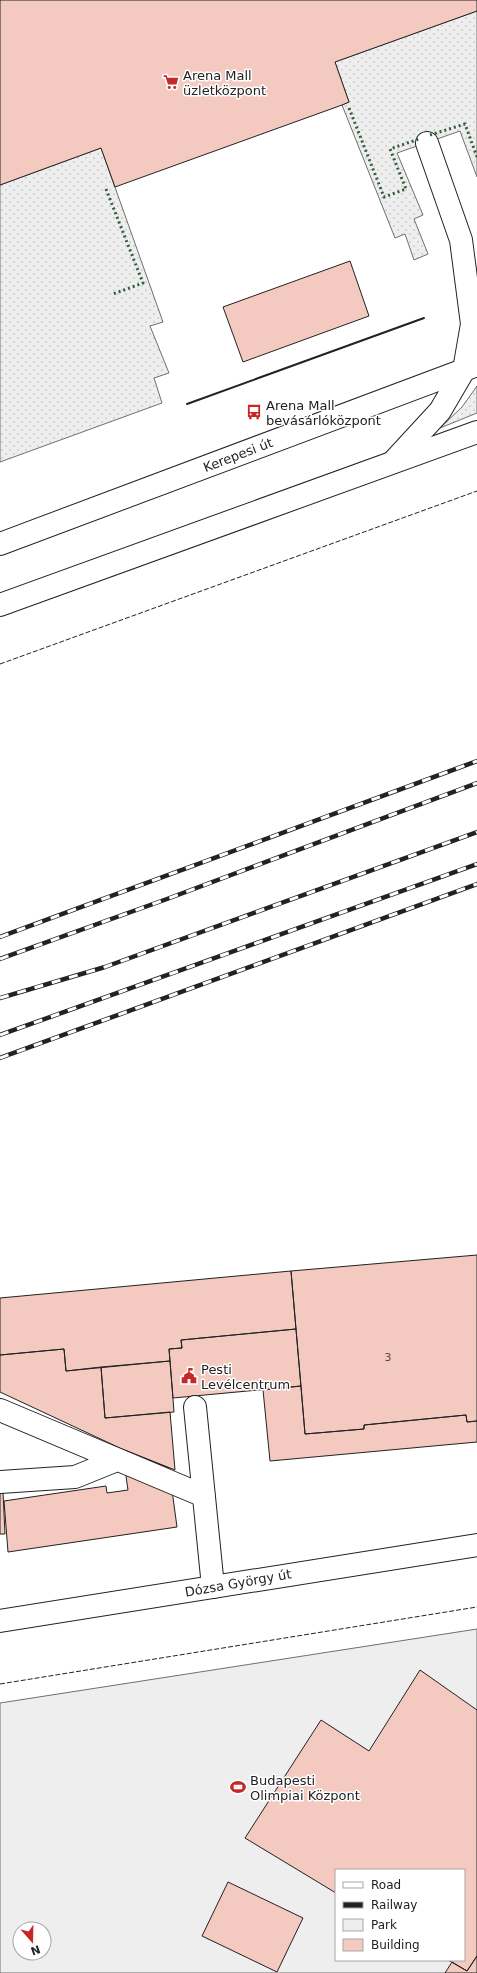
<svg xmlns="http://www.w3.org/2000/svg" width="477" height="1973" viewBox="0 0 477 1973" font-family="'DejaVu Sans',sans-serif">
	<defs>
		<pattern id="green-dots" width="8" height="8" patternUnits="userSpaceOnUse"><rect width="8" height="8" fill="#eee"/><path d="M2 2h.1M6 6h.1" fill="none" stroke="#ccc" stroke-width="1.8" stroke-linecap="round"/></pattern>
	</defs>
	<rect width="100%" height="100%" fill="#fff"/>
	<path fill="url(#green-dots)" stroke="#6f6f6f" d="M 477,11 L 477,177 L 460,131 L 397,153 L 423,215 L 414,219 L 428,254 L 414,260 L 405,234 L 395,238 L 342,105 L 349,102 L 335,62 Z
		M 101,148 L 163,322 L 150,326 L 169,373 L 154,378 L 162,403 L 0,462 L 0,185 Z
		M 477,386 L 477,413 L 440,428 L 462,407 Z"/>
	<path fill="#eee" stroke="#6f6f6f" fill-rule="evenodd" d="M 477,1629 L 477,1973 L 0,1973 L 0,1703 ZM 336,1870 L 464,1870 L 464,1960 L 336,1960 ZM 20,1929 L 44,1929 L 44,1953 L 20,1953 Z"/>
	<path fill="#f3c9c0" stroke="#222" d="M 0,0 L 477,0 L 477,11 L 335,62 L 349,102 L 342,105 L 115,187 L 101,148 L 0,185 Z
		M 350,261 L 369,316 L 243,362 L 223,307 Z
		M 477,1255 L 477,1421 L 467,1422 L 466,1415 L 364,1425 L 364,1429 L 305,1434 L 291,1271 Z
		M 291,1271 L 296,1329 L 181,1340 L 182,1348 L 169,1349 L 170,1361 L 66,1371 L 64,1349 L 0,1355 L 0,1298 Z
		M 296,1329 L 301,1386 L 173,1398 L 169,1349 L 182,1348 L 181,1340 Z
		M 64,1349 L 66,1371 L 101,1367 L 105,1418 L 170,1412 L 175,1470 L 122,1449 L 0,1392 L 0,1355 Z
		M 170,1361 L 174,1412 L 105,1418 L 101,1367 Z
		M 301,1386 L 305,1434 L 364,1429 L 364,1425 L 466,1415 L 467,1422 L 477,1421 L 477,1442 L 270,1461 L 263,1390 Z
		M 122,1449 L 169,1468 L 177,1527 L 8,1552 L 4,1501 L 106,1486 L 107,1493 L 128,1490 Z
		M 3,1492 L 5,1534 L 0,1534 L 0,1493 Z
		M 420,1670 L 477,1710 L 477,1956 L 467,1971 L 448,1960 L 464,1960 L 464,1870 L 336,1870 L 336,1893 L 245,1838 L 321,1720 L 369,1751 Z
		M 228,1882 L 303,1918 L 277,1972 L 202,1936 Z
		M 477,1956 L 477,1973 L 445,1973 L 452,1962 L 467,1971 Z"/>
	<g fill="none" stroke-linecap="round" stroke-linejoin="round">
		<defs>
			<path id="minor" d="M 393,462 L 440,411 L 464,370 L 472,324 L 461,240 L 427,143
				M 195,1407 L 213,1587
				M 0,1410 L 204,1496
				M 0,1482 L 75,1477 L 117,1460"/>
			<path id="major" d="M 0,544 L 477,365
				M 0,605 L 477,432
				M 0,1621 L 477,1545"/>
		</defs>
		<use href="#minor" stroke="#222" stroke-width="24"/>
		<use href="#major" stroke="#222" stroke-width="24"/>
		<use href="#minor" stroke="#fff" stroke-width="22"/>
		<use href="#major" stroke="#fff" stroke-width="22"/>
		<defs>
			<path id="rail" d="M 0,937 L 477,761
				M 0,959 L 167,899 L 477,783
				M 0,998 L 105,967 L 477,832
				M 0,1035 L 477,864
				M 0,1058 L 477,884"/>
		</defs>
		<use href="#rail" stroke="#222" stroke-width="4.5"/>
		<use href="#rail" stroke="#fff" stroke-width="3" stroke-dasharray="9" stroke-linecap="butt"/>
		<path stroke="#2f5e38" stroke-width="3" stroke-dasharray="2 3" stroke-linecap="butt" d="M 349,108 L 384,197 L 406,189 L 390,149 L 419,139
			M 430,135 L 465,124 L 477,157
			M 106,189 L 143,283 L 113,294"/>
		<path stroke="#222" stroke-width="1" stroke-dasharray="5 2" stroke-linecap="butt" d="M 0,664 L 477,491
			M 0,1684 L 477,1607"/>
		<path stroke="#222" stroke-width="2" d="M 187,404 L 424,318"/>
	</g>
	<defs>
		<symbol id="supermarket-bare" viewBox="-9 -9 18 18"><path d="M-6-5.5h2.5l.6 2H6L4.5 2H-2.5L-4.4-4H-6ZM-1.5 3.2a1.3 1.3 0 1 0 .1 0ZM3 3.2a1.3 1.3 0 1 0 .1 0Z" fill="#c62828" stroke="#fff" stroke-width="2.5" paint-order="stroke"/></symbol>
		<symbol id="bus-bare" viewBox="-9 -9 18 18"><path d="M-5-6H5V4H4V6H2V4H-2V6H-4V4H-5ZM-3.5-4V0h7V-4ZM-3.5 1.2v1.5H-2V1.2ZM2 1.2v1.5H3.5V1.2Z" fill="#c62828" stroke="#fff" stroke-width="2.5" paint-order="stroke"/></symbol>
		<symbol id="civic-bare" viewBox="-9 -9 18 18"><path d="M-.6-6.5H3V-4.5H.6V-3L4-1V1h2V6H-6V1h2V-1L-.6-3ZM-1.2 2.5V6h2.4V2.5Z" fill="#c62828" stroke="#fff" stroke-width="2.5" paint-order="stroke"/></symbol>
		<symbol id="stadium-bare" viewBox="-9 -9 18 18"><path d="M0-5a6.5 5 0 1 0 0 10a6.5 5 0 1 0 0-10ZM-3.5-1.8h7v3.6h-7Z" fill="#c62828" stroke="#fff" stroke-width="2.5" paint-order="stroke"/></symbol>
	</defs>
	<g fill-rule="evenodd">
		<use href="#supermarket-bare" x="160" y="71" width="22" height="22"/>
		<use href="#bus-bare" x="243" y="401" width="22" height="22"/>
		<use href="#civic-bare" x="178" y="1365" width="22" height="22"/>
		<use href="#stadium-bare" x="227" y="1776" width="22" height="22"/>
	</g>
	<g text-anchor="middle" dominant-baseline="central" stroke-width="3" stroke-linejoin="round" paint-order="stroke">
		<g font-size="11" fill="#564c4a">
			<text x="388" y="1357">3</text>
		</g>
		<g font-size="13" fill="#222" stroke="#fff" text-anchor="start">
			<text x="183" y="75">Arena Mall<tspan x="183" dy="15">üzletközpont</tspan></text>
			<text x="266" y="405">Arena Mall<tspan x="266" dy="15">bevásárlóközpont</tspan></text>
			<text x="201" y="1369">Pesti<tspan x="201" dy="15">Levélcentrum</tspan></text>
			<text x="250" y="1780">Budapesti<tspan x="250" dy="15">Olimpiai Központ</tspan></text>
		</g>
		<g font-size="13" fill="#222" stroke="#fff">
			<text transform="translate(238 455) rotate(-21)">Kerepesi út</text>
			<text transform="translate(238 1583) rotate(-10)">Dózsa György út</text>
		</g>
	</g>
	<rect x="335" y="1869" width="130" height="92" fill="#ffffff" stroke="#a7a7a7"/>
	<rect x="343" y="1882" width="20" height="6" fill="#ffffff" stroke="#a7a7a7"/>
	<text x="371" y="1889" font-size="12" fill="#222222">Road</text>
	<rect x="343" y="1902" width="20" height="6" fill="#222222" stroke="#a7a7a7"/>
	<text x="371" y="1909" font-size="12" fill="#222222">Railway</text>
	<rect x="343" y="1919" width="20" height="12" fill="#eeeeee" stroke="#a7a7a7"/>
	<text x="371" y="1929" font-size="12" fill="#222222">Park</text>
	<rect x="343" y="1939" width="20" height="12" fill="#f3c9c0" stroke="#a7a7a7"/>
	<text x="371" y="1949" font-size="12" fill="#222222">Building</text>
	<g transform="translate(32 1941) rotate(160)"><circle r="19" fill="#ffffff" stroke="#a7a7a7"/>
	<path d="M0-3L7 15L0 10L-7 15Z" fill="#c62828"/>
	<text y="-6" font-size="11" font-weight="bold" text-anchor="middle" fill="#222222">N</text>
	</g>
</svg>
